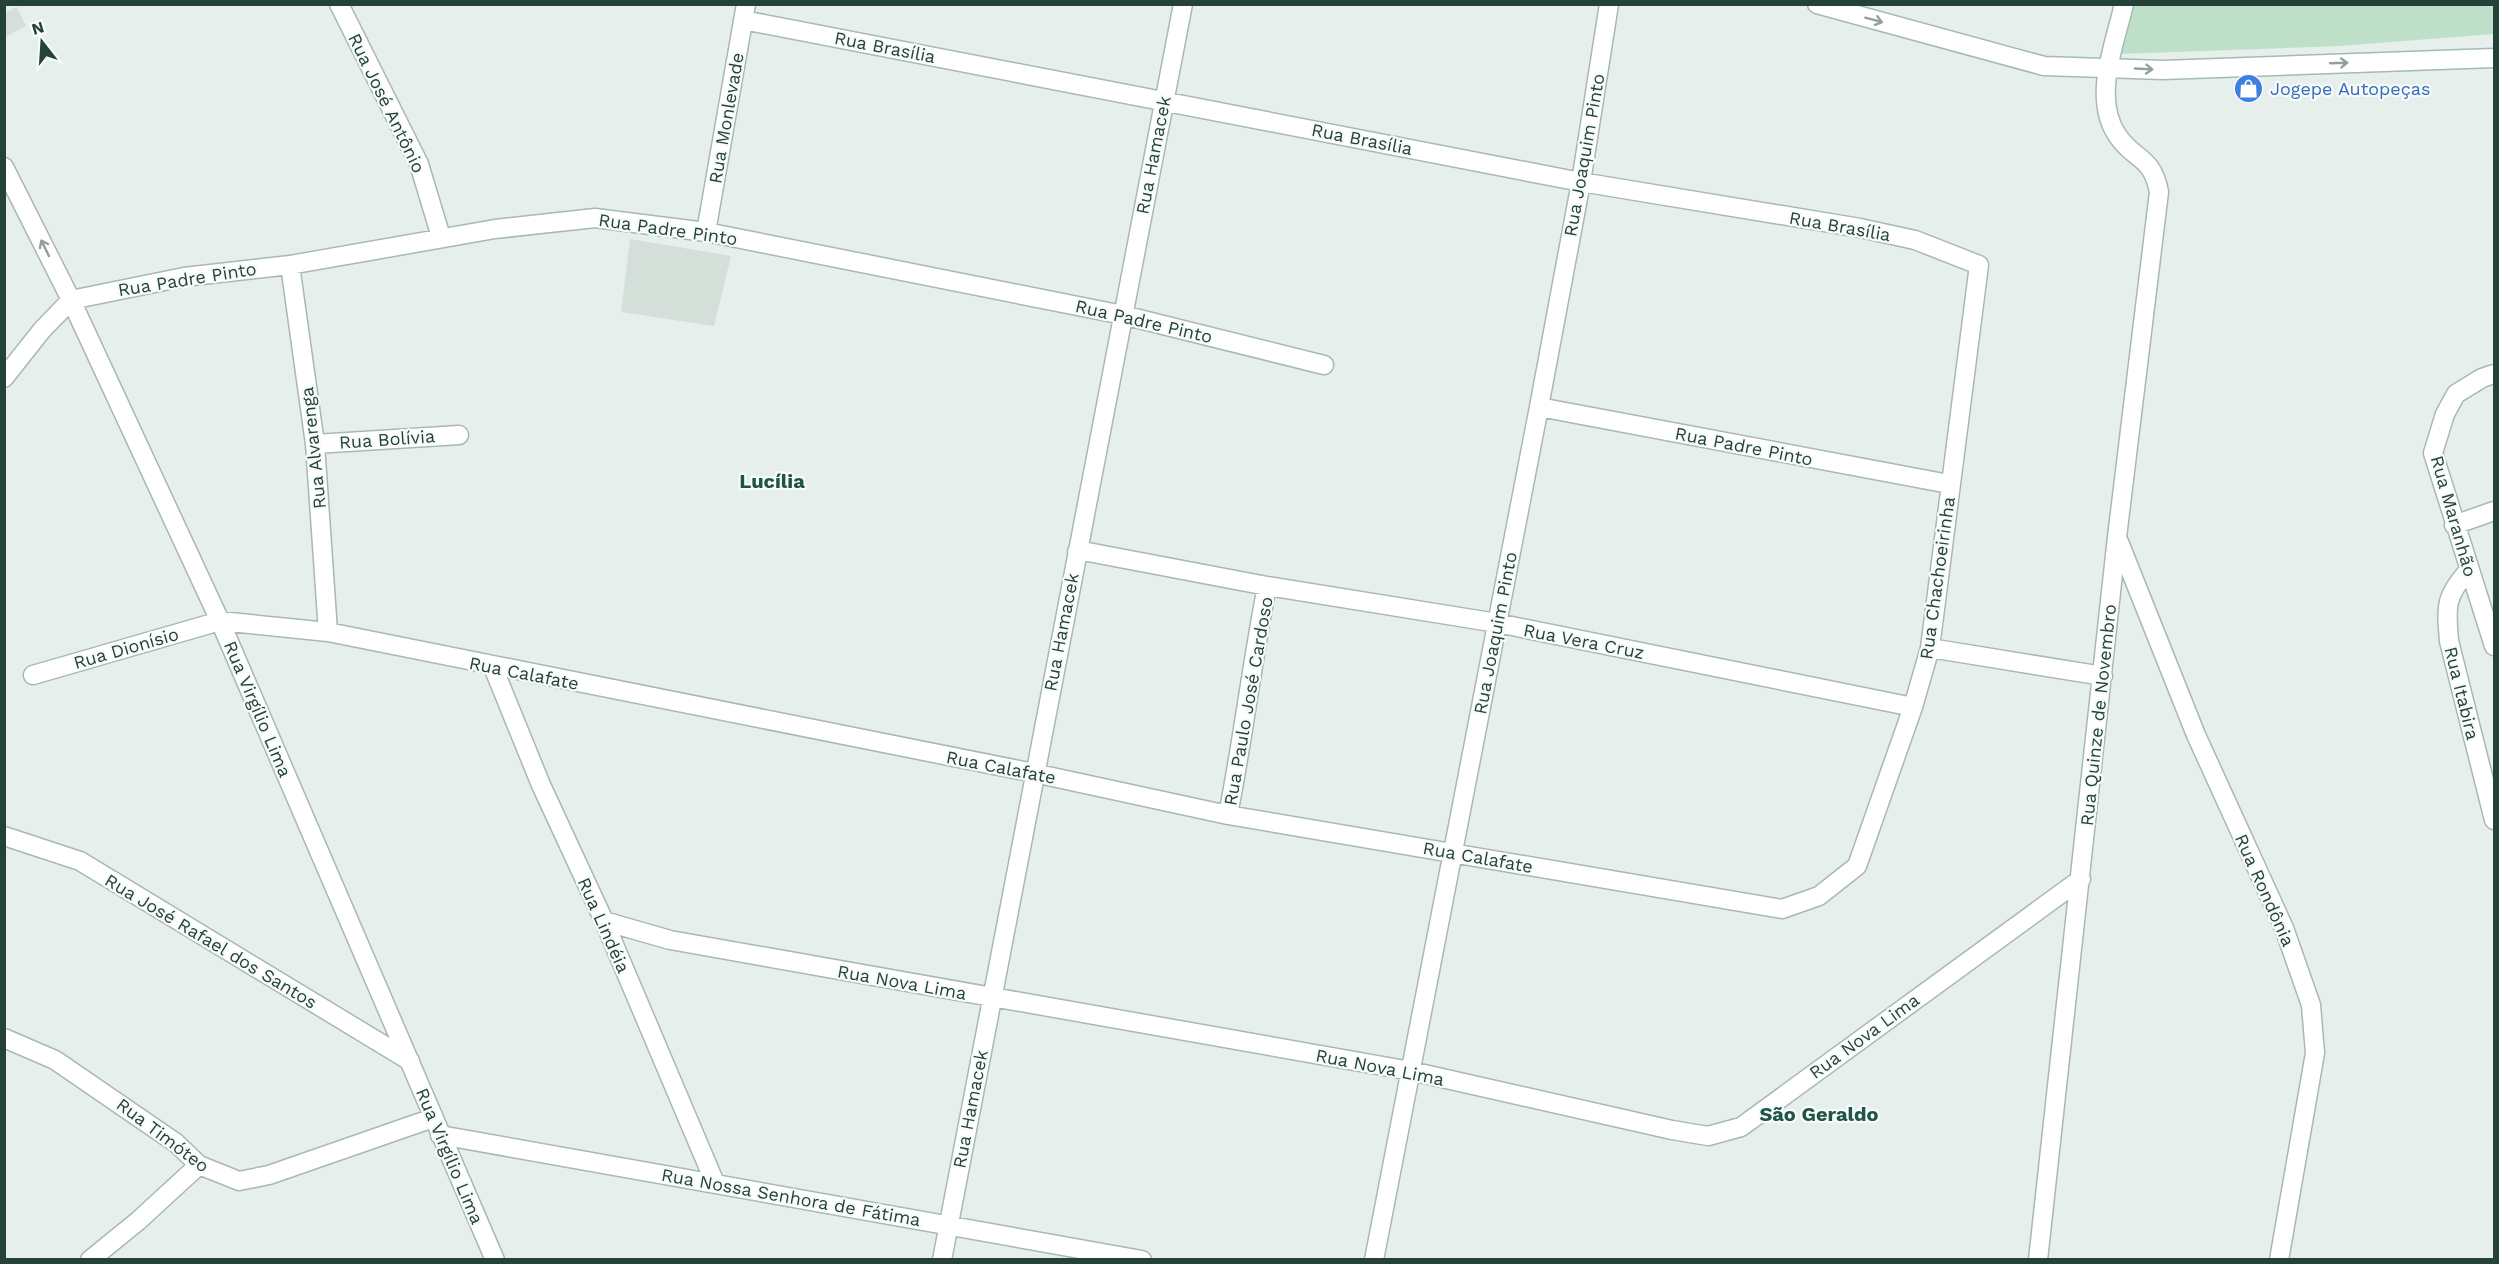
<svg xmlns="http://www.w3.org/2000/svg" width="2499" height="1264" viewBox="0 0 2499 1264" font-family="'Work Sans',sans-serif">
	<rect width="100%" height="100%" fill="#e6efeb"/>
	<path fill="#d4dfda" d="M 17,7 L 26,26 L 5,37 L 5,13 Z
		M 630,239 L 731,256 L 714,326 L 621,312 Z"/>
	<path fill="#bfe0c8" d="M 2132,5 L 2494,5 L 2494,34 L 2340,46 L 2119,54 Z"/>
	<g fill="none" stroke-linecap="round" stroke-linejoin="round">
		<defs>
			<path id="street" d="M 339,4 L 419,164 L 441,237
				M 4,167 L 71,300 L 220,621 L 495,1260
				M 706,232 L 746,4
				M 290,265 L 315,444 L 328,632
				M 2494,374 L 2482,378 L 2456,394 L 2445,414 L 2433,453 L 2494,646
				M 4,378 L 42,330 L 71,300 L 184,277 L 290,265 L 495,229 L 595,218 L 706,232 L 1123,315 L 1324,365
				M 1539,407 L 1949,484
				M 315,444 L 459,435
				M 2454,525 L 2494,511
				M 2119,542 L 2196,735 L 2284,928 L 2311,1005 L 2315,1053 L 2279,1260
				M 1077,552 L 1088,552 L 1267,586 L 1497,623 L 1913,707
				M 2469,570 C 2445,596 2446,606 2449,641 L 2494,820
				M 1930,648 L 2103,676
				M 493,667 L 541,785 L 604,921 L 715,1183
				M 33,675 L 220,621 L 328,632 L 1034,773 L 1228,815 L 1782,909 L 1819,896 L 1857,866 L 1913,707 L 1930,648 L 1979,265 L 1915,240 L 1860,228 L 1581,182 L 743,20
				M 1228,815 C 1243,739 1252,662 1267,586
				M 4,836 L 80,861 L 410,1061
				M 604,921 L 670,940 L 1411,1071 L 1672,1130 L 1708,1136 L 1741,1127 L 2081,879
				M 4,1038 L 55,1060 L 176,1143 L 199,1165 L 239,1181 L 269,1175 L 433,1118
				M 440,1135 L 1142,1260
				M 90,1260 L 138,1221 L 199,1165
				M 942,1260 L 1183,4
				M 1374,1260 L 1539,407 L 1581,182 L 1609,4
				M 2038,1260 L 2117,537 L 2159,192 C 2152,155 2134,161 2117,135 C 2092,97 2115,44 2124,4"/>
			<path id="secondary" d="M 1817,4 L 2044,66 L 2163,70 L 2494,58"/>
		</defs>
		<use href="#street" stroke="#a8b8b2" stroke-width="21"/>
		<use href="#secondary" stroke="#a4bbb3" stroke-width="21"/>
		<use href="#street" stroke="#fff" stroke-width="18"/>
		<use href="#secondary" stroke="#fff" stroke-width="18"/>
	</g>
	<defs><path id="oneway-shaft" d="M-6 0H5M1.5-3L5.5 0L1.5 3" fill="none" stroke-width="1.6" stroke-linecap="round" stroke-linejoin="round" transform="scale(1.5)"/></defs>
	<g stroke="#92a09c">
		<use href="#oneway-shaft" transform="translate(1874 20) rotate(15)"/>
		<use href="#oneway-shaft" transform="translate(2339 63) rotate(-2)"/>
		<use href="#oneway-shaft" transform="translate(2144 69) rotate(3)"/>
		<use href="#oneway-shaft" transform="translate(45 248) rotate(-116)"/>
	</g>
	<defs>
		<symbol id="shop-disc" viewBox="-11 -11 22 22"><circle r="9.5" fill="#3f7fe0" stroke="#f7fbf9"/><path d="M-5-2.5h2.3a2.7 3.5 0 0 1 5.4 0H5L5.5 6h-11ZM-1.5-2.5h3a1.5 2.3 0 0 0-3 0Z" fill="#fff"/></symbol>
	</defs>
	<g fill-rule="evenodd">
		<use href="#shop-disc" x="2232" y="72" width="33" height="33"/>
	</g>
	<g text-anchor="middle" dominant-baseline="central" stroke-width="4.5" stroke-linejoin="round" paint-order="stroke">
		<g font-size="18" fill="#24423a" stroke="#f7fbf9">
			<text transform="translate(885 47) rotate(11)">Rua Brasília</text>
			<text transform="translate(387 103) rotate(64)">Rua José Antônio</text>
			<text transform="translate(726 118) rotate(-80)">Rua Monlevade</text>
			<text transform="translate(1362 139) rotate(11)">Rua Brasília</text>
			<text transform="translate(1153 155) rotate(-79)">Rua Hamacek</text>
			<text transform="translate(1584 155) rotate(-80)">Rua Joaquim Pinto</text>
			<text transform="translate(1840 226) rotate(10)">Rua Brasília</text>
			<text transform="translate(668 229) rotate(8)">Rua Padre Pinto</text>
			<text transform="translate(187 279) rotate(-9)">Rua Padre Pinto</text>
			<text transform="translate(1144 321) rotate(13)">Rua Padre Pinto</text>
			<text transform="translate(387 439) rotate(-4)">Rua Bolívia</text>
			<text transform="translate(1744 446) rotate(11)">Rua Padre Pinto</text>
			<text transform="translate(313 448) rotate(-96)">Rua Alvarenga</text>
			<text transform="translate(2454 516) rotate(74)">Rua Maranhão</text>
			<text transform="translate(1937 578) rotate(-82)">Rua Chachoeirinha</text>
			<text transform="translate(1061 632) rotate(-79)">Rua Hamacek</text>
			<text transform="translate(1495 633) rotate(-79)">Rua Joaquim Pinto</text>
			<text transform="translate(1584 641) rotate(11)">Rua Vera Cruz</text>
			<text transform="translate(126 648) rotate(-16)">Rua Dionísio</text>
			<text transform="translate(524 673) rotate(11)">Rua Calafate</text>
			<text transform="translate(2462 693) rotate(76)">Rua Itabira</text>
			<text transform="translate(1248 701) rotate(-80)">Rua Paulo José Cardoso</text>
			<text transform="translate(258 709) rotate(67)">Rua Virgílio Lima</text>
			<text transform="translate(2098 715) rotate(-84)">Rua Quinze de Novembro</text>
			<text transform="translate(1001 767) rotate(11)">Rua Calafate</text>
			<text transform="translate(1478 857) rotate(10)">Rua Calafate</text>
			<text transform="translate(2265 890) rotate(66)">Rua Rondônia</text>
			<text transform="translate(604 925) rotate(66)">Rua Lindéia</text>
			<text transform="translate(211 941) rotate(31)">Rua José Rafael dos Santos</text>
			<text transform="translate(902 982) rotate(10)">Rua Nova Lima</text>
			<text transform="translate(1864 1036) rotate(-36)">Rua Nova Lima</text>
			<text transform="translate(1380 1067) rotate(11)">Rua Nova Lima</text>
			<text transform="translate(970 1109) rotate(-79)">Rua Hamacek</text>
			<text transform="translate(163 1135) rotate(37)">Rua Timóteo</text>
			<text transform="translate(450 1156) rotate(67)">Rua Virgílio Lima</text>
			<text transform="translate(791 1197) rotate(10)">Rua Nossa Senhora de Fátima</text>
		</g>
		<g font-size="18" fill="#366cbe" stroke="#f7fbf9" text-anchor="start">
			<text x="2270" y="88">Jogepe Autopeças</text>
		</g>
		<g font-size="20" font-weight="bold" fill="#1f5548" stroke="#f7fbf9">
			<text x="772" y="481">Lucília</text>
			<text x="1819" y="1114">São Geraldo</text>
		</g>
	</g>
	<rect width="2499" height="1264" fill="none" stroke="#24423a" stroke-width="12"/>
	<g transform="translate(42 42) rotate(343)" stroke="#f7fbf9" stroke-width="4.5" paint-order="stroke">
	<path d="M0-4.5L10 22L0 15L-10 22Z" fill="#24423a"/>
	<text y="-9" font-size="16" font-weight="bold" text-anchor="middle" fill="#24423a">N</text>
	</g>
</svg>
